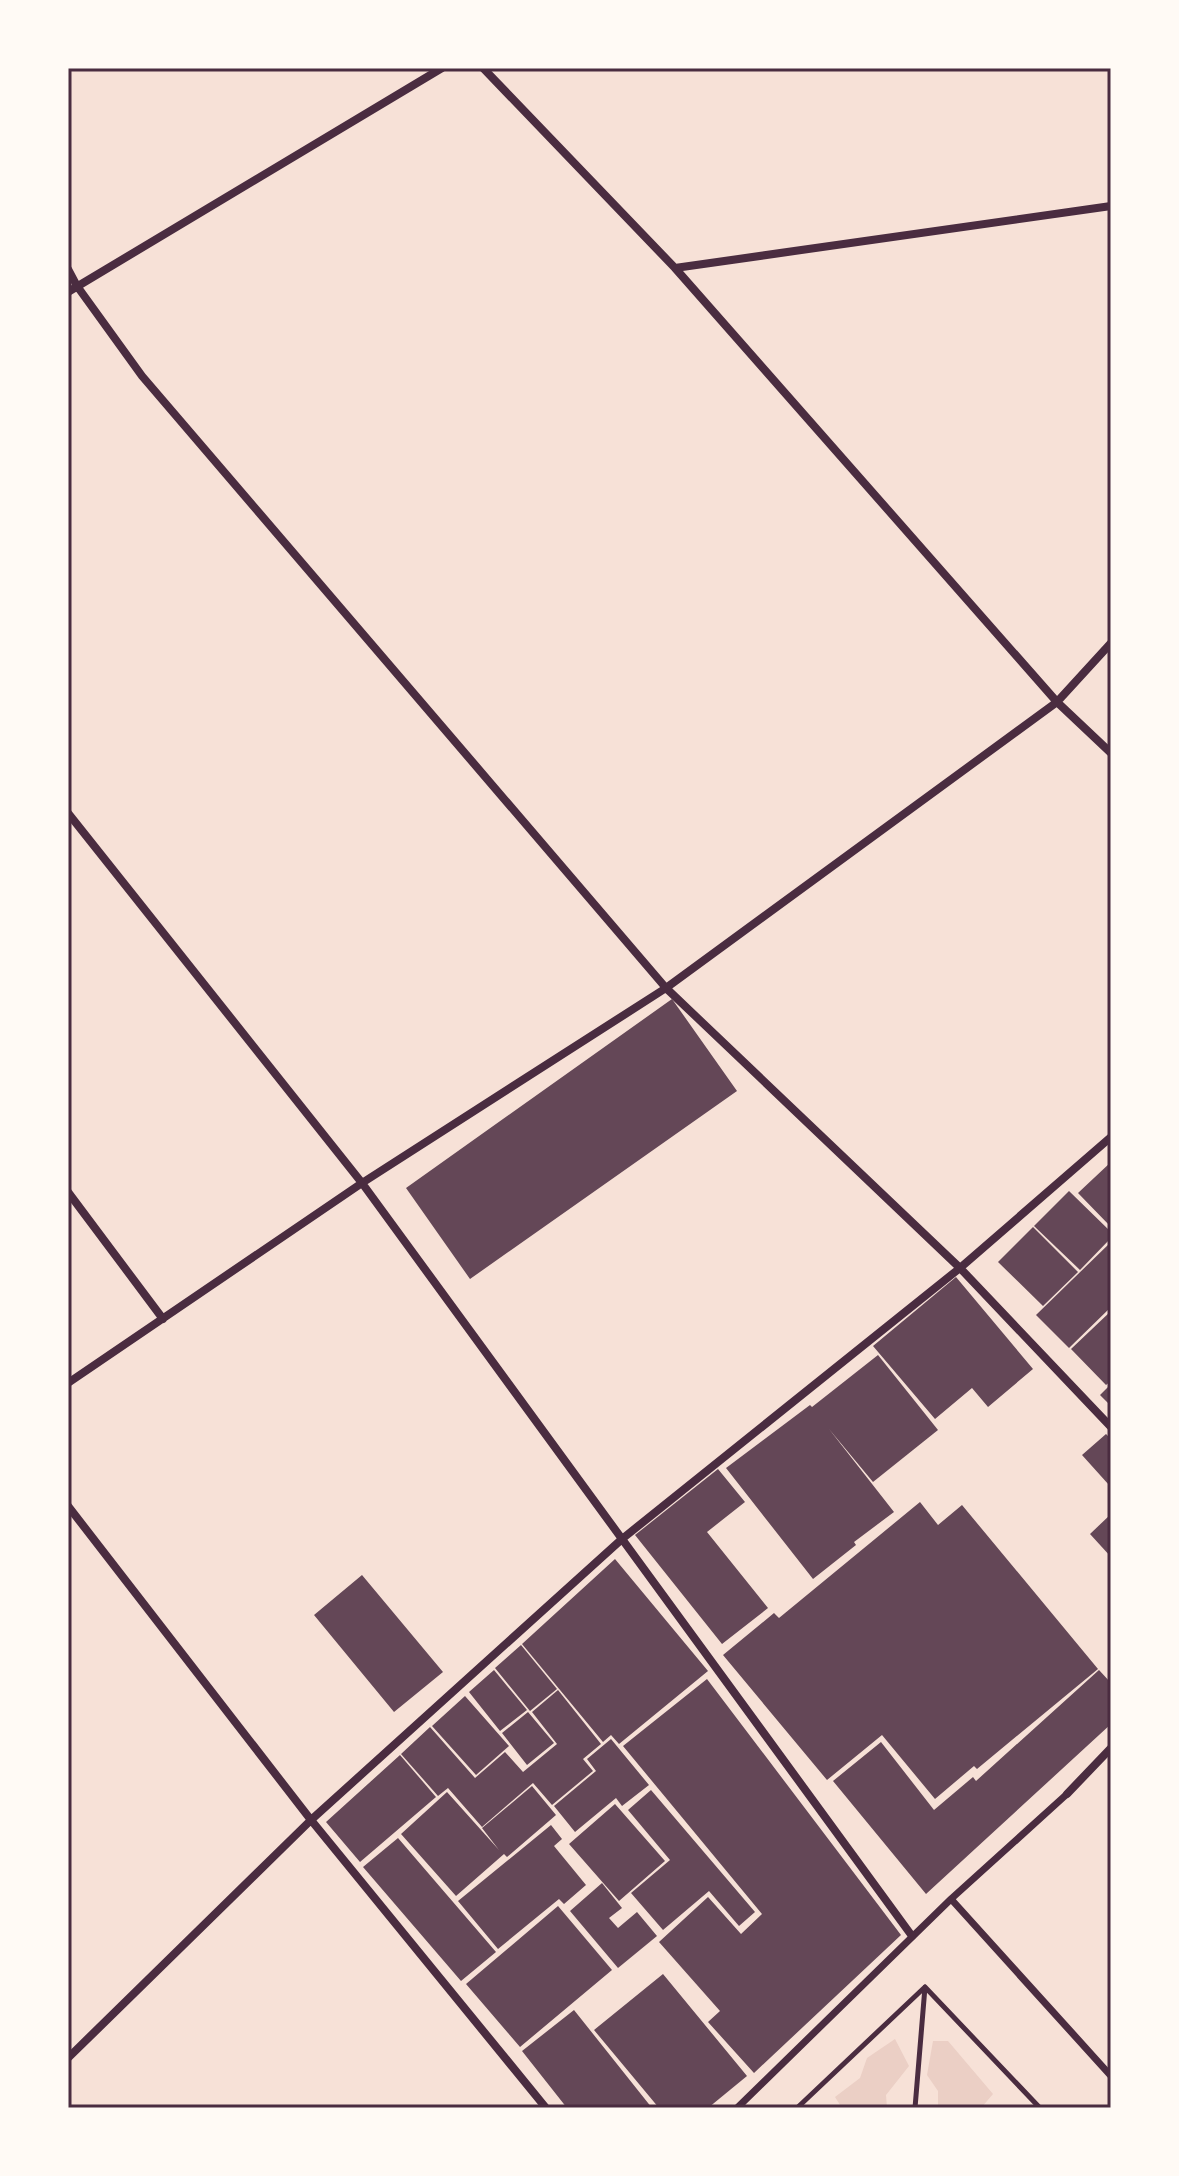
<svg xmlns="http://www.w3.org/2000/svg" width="1179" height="2176" viewBox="0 0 1179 2176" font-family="'Exo 2',sans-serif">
	<rect width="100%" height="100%" fill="#f7e1d7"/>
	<path fill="#ebcfc5" d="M 895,2039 L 909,2066 L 886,2095 L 887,2108 L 842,2108 L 835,2097 L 860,2078 L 867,2058 Z
		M 933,2041 L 948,2041 L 993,2094 L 981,2108 L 938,2108 L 938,2091 L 927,2075 Z"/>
	<path fill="#644757" d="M 672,999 L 737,1091 L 470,1279 L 406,1188 Z
		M 1111,1162 L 1111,1227 L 1078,1193 Z
		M 1069,1191 L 1111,1232 L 1111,1238 L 1080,1270 L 1034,1226 Z
		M 1033,1227 L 1078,1272 L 1043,1306 L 998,1262 Z
		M 1111,1242 L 1111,1307 L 1069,1348 L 1036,1315 Z
		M 956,1277 L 1033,1369 L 988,1407 L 972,1388 L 935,1419 L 873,1346 Z
		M 1111,1311 L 1111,1381 L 1106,1385 L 1071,1349 Z
		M 878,1355 L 938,1430 L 873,1482 L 829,1429 L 894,1512 L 854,1542 L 856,1545 L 813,1579 L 726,1468 L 810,1405 L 812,1407 Z
		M 1111,1384 L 1111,1406 L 1100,1395 Z
		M 1106,1434 L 1111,1439 L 1109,1485 L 1082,1455 Z
		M 718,1469 L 745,1502 L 707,1532 L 768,1608 L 722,1644 L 635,1535 Z
		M 920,1502 L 938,1525 L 962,1505 L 1098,1669 L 977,1769 L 974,1766 L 935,1799 L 882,1735 L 827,1780 L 723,1655 L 774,1613 L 779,1618 Z
		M 1111,1514 L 1111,1557 L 1090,1534 Z
		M 615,1559 L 708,1671 L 619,1744 L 611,1735 L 603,1742 L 522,1644 Z
		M 362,1575 L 443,1672 L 394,1712 L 314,1615 Z
		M 521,1645 L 557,1689 L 530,1711 L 495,1668 Z
		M 494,1670 L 527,1710 L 500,1731 L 469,1692 Z
		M 1099,1670 L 1111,1683 L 1111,1724 L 926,1894 L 833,1781 L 881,1742 L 934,1810 L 973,1777 L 976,1781 Z
		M 707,1679 L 901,1935 L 754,2073 L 708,2022 L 720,2011 L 659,1942 L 708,1897 L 741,1934 L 762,1914 L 623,1746 Z
		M 558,1690 L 601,1744 L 583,1759 L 593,1771 L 552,1805 L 533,1783 L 482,1827 L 448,1788 L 438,1796 L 401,1754 L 430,1727 L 475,1778 L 505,1752 L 523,1772 L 557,1744 L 532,1712 Z
		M 465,1696 L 509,1746 L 476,1775 L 432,1726 Z
		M 528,1712 L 554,1743 L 527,1765 L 502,1733 Z
		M 611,1739 L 649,1785 L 622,1806 L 616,1798 L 575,1832 L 554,1806 L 596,1771 L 587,1759 Z
		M 400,1755 L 436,1797 L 360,1862 L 326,1822 Z
		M 532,1786 L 556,1815 L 507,1857 L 504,1854 L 456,1896 L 401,1834 L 447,1792 L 499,1850 L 482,1828 Z
		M 651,1790 L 755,1912 L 739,1926 L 709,1891 L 663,1930 L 631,1893 L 670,1860 L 628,1810 Z
		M 615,1804 L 665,1861 L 619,1901 L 569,1844 Z
		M 551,1825 L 562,1839 L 554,1846 L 586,1885 L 564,1904 L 559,1899 L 498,1949 L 458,1901 Z
		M 398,1838 L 496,1952 L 461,1981 L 363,1867 Z
		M 602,1883 L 622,1908 L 609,1918 L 618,1928 L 637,1912 L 657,1936 L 618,1968 L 570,1911 Z
		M 558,1906 L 612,1970 L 520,2047 L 466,1984 Z
		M 663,1974 L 747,2076 L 708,2108 L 659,2108 L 594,2030 Z
		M 574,2010 L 652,2108 L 567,2108 L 522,2051 Z"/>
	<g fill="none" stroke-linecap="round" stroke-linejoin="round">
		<path stroke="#4a2c40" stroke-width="5" d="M 925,1987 L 1040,2108
			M 797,2108 L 925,1987
			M 915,2108 L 925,1987"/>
		<path stroke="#4a2c40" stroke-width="7" d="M 951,1899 L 1111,2076
			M 737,2108 L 951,1899 L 1067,1794"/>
		<path stroke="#4a2c40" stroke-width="8" d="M 483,68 L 675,268 L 1057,702 L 1111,753
			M 675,268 L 1111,206
			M 68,269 L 77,286 L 142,376 L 666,988 L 960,1268 L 1111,1427
			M 68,292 L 442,68
			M 68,813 L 362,1183 L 912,1936
			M 68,1192 L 163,1319
			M 68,1383 L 362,1183 L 666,988 L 1057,702 L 1111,643
			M 68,1506 L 311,1820 L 546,2108
			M 1067,1794 L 1111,1748
			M 68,2058 L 311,1820 L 622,1539 L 960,1268 L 1111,1137"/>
	</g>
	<rect width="1179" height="2176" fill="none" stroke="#fffaf5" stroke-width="140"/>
	<rect x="70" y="70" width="1039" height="2036" fill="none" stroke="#4a2c40" stroke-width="3"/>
</svg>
